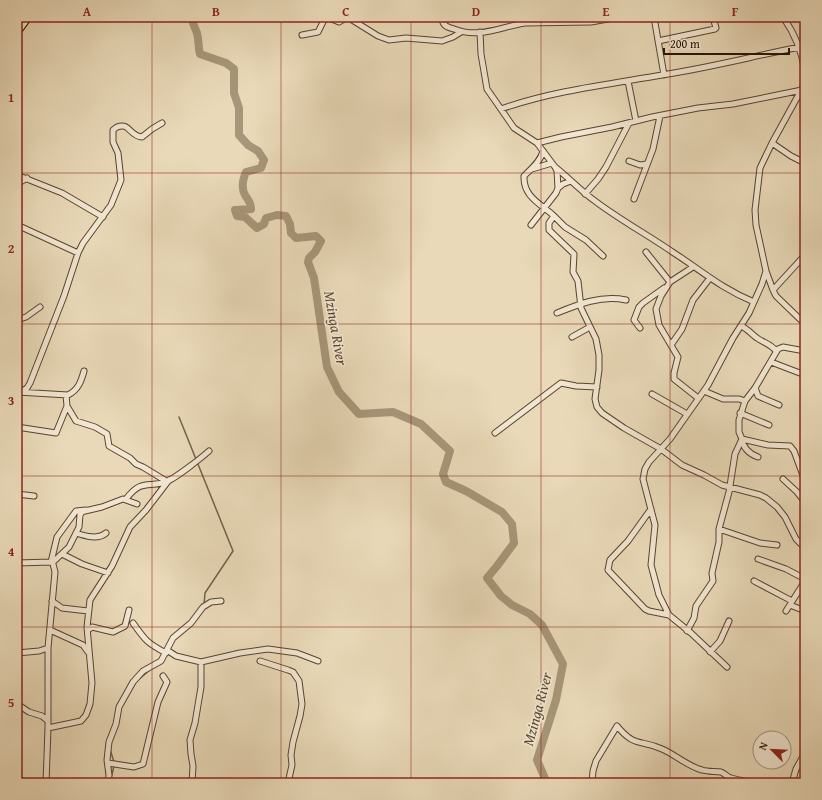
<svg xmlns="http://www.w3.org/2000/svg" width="822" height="800" viewBox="0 0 822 800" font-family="'Gentium Book Plus',serif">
	<rect width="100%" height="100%" fill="#e9d9b8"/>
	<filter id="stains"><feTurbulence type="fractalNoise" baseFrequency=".005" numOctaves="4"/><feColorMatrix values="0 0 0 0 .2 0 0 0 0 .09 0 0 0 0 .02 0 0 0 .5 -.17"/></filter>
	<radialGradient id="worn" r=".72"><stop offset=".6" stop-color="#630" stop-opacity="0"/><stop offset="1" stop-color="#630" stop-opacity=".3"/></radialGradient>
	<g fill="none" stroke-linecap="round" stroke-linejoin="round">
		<path stroke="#736249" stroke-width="1.5" d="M 179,417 L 233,551 L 205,593 L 204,605
			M 137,681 L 151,669
			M 110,749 L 114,762
			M 111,778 L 114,766"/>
		<path stroke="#a79679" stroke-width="8" d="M 192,17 C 192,23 195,28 197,33 C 199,40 198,47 200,54 L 226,63 L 234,69 L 234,93 L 239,108 L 239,135 L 248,145 L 258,151 L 264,160 L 261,168 L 246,172 C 243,179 241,188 245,195 C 248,200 251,202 251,209 L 235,210 L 237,216 L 245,217 L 257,228 L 264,224 L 266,218 L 277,215 L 286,216 L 290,224 L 291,233 L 296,238 L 316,236 L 321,241 L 315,252 L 309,258 L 308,262 L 314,278 L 327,367 L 339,392 L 359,414 L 393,412 L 421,424 L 450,451 L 443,474 L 446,482 L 466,491 L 502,512 L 512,524 L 514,543 L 497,566 L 487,578 L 501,596 L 512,605 L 530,614 L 542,625 L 563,664 L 556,700 L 537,760 L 547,783"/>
		<defs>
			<path id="street" d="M 442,17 C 442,25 446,27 454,29 C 479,39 500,27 525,23 L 591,22 L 619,17
				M 654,17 L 664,75
				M 783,17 C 795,34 802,51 805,72
				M 480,32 L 481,54 L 487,89 L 514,128 L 537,143 L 561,137 L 612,127 L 652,117 L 698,108 L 733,104 L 802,90
				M 302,35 L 318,32 L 324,20 L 329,18 L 339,22 L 344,19 L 349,18 L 378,36 L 389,40 L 406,38 L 442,41 L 453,37 L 461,32
				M 658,41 L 715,29 L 716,28 L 713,17
				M 628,81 L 636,121
				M 501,109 C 552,91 610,84 662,75 C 708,68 754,56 800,47
				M 772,143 L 791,156 L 805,163
				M 543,151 C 541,161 531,169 524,176 C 523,197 541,204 554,216 L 549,223 L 549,230 L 574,254 L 573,272 L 578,281 L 581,308 L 596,339 L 599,355 L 599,370 L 595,399 L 597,407 L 602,413 L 624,428 L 661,449 L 682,465 L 704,475 L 722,485 L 760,495 L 766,498 L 777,507 L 785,517 L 796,539 L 801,544 L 805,546
				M 629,161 L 640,165 L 647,164
				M 555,167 C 569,178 581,191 595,201 C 620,220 648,235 674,253 C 702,271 722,289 754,302
				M 532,169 L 552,163
				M 17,175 L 62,193 L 103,217
				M 17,184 L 27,178
				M 558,188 L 563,184 L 571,181
				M 585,194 L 598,179 L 606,167 L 629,123
				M 634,199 L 653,149 L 660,116
				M 554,216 L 565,227 L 586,240 L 603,256
				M 17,225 L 78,253
				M 531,225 L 556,193 L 558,188 L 557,171 L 555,167 L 537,143
				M 646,252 L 670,282
				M 693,267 L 670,282 L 661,296 L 656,309 L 659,325 L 678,357 L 674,373 L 674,379 L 698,398
				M 766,271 L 773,290 L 776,296 L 805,324
				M 773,290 L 805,255
				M 557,313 C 579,304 601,295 626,300
				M 17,320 L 26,317 L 40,307
				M 741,326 C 748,329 751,334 757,338 C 764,343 771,344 776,351
				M 640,328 L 634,320 L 639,307 L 643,303 L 664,288
				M 572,337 L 590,327
				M 671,345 L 682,329 L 693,300 L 710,278
				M 771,362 L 805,375
				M 755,388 L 758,396 L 779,405
				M 704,391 L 723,399 L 739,399 L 745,401
				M 17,392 L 68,395 C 78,390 81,382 84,371
				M 21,392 L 27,388 L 30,383 L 64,296 L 78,253 L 83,243 L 111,205 L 121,180 L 118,153 L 113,142 L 113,130 L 117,127 C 130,122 129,136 142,137 L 152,129 L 162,123
				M 652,394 L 687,414
				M 67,406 L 76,421 L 95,427 L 107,434 L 109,446 L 130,458 L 136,464 L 143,467 L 166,481
				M 740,413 L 769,425
				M 17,427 L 56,433 L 67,406 L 66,395
				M 495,433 L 561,383 L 576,386 L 597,387
				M 758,457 C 750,454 743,448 742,439 L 768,445 L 790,446 L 794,451 L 805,481
				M 783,479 L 797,492 L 805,502
				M 17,494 L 34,496
				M 126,499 C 143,477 149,489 168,481 C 178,476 200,459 209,451
				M 651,509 L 628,541 L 610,560 L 608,570 L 645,609 L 649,611 L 669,615
				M 719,529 L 760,543 L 777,545
				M 76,533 C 85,536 98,540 106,533
				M 62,554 L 82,564 L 108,573
				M 758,559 L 786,569 L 805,579
				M 51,562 L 57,537 L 76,511 L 86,510
				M 17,563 L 51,562 L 53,564 L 55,572 L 48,648 L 48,728 L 46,783
				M 52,563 L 69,547 L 79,527 L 80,515 L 82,512 L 85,511 L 102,507 L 123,499 L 137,504
				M 754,581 L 792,601
				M 52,601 L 62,608 L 88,611
				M 790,605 L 805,611
				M 786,611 L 805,581
				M 133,623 C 145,640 147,643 166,653
				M 50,630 L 83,645 L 88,652
				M 88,630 L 92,627 L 113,632 L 125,626 L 129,610
				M 687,631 L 694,618 L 696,606 L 713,581 L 712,573 L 719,542 L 719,529 L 729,492 L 735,454 L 742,439 L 739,432 L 739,420 L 745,401 L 755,388 L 778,349 L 783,347 L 805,351
				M 167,650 L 176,656 L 201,662 L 240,653 L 268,649 L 297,653 L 318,661
				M 710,652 L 720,641 L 729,621
				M 17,653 L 39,651 L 48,648
				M 260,661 L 288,670 L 293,672 L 299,681 L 302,704 L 300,716 L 293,742 L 291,755 L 292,765 L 288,783
				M 727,667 L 691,633 L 669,615 L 659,595 L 651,565 L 655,525 L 643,479 L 645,469 L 649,462 L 670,439 L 708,385 L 733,338 L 749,313 L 762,284 L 766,271 L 756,225 L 755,210 L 760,168 L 772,143 L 804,85 L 805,79
				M 17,704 L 29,712 L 42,716 L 47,720
				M 48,728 L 81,721 L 86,715 L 90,704 L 92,683 L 87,627 L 90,600 L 112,566 L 130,527 L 146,510 L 169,480
				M 108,763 L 134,767 L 143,764 L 158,702 L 167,682 L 163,676
				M 17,779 L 18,778 L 24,783
				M 108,783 L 109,775 L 107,760 L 109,742 L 116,724 L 119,707 L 133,682 L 143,671 L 161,661 L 173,638 L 191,623 L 203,607 L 211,602 L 221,601
				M 192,783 L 193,766 L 191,754 L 190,740 L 195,723 L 201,687 L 201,662
				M 592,783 L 593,771 L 596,761 L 617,726 C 635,748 640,739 662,749 C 676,755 687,766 702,770 C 708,772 715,771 721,772 C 724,773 727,777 731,778 C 738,780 745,781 752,783
				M 780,783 L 782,783
				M 792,783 L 796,769 L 805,753"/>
			<path id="secondary" d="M 17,32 L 28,17"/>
		</defs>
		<use href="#street" stroke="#57442e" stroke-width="7"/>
		<use href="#secondary" stroke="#261300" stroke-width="9"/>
		<use href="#street" stroke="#f1e6d1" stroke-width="5"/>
		<use href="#secondary" stroke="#f1e6d1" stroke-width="7"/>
	</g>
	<path fill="none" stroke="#8f2418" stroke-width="1" stroke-opacity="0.55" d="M 152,17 L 152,783M 281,17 L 281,783M 411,17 L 411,783M 541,17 L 541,783M 670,17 L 670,783M 17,173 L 805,173M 17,324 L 805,324M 17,476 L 805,476M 17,627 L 805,627"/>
	<g text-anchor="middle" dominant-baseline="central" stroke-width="3.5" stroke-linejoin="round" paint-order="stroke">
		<g font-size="15" font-style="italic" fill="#5a4730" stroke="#f1e6d1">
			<text transform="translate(336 328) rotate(80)">Mzinga River</text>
			<text transform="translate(537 709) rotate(-75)">Mzinga River</text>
		</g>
	</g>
	<rect width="822" height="800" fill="none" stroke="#e9d9b8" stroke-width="44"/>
	<g transform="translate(772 750) rotate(294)"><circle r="19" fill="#f1e6d1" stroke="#a0927d"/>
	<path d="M0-3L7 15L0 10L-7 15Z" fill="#8f2418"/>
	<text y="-6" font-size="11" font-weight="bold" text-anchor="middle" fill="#261300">N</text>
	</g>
	<path d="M664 48v6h125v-6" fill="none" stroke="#261300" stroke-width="2"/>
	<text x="670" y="48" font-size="12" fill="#261300" stroke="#f1e6d1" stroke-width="3" paint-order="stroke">200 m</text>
	<rect x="22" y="22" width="778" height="756" fill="none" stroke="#8f2418" stroke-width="1.5"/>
	<g font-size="13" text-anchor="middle" font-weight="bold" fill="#8f2418">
		<text x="87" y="16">A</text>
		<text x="216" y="16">B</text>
		<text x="346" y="16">C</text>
		<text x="476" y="16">D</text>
		<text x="606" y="16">E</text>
		<text x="735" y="16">F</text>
		<text x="11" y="102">1</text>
		<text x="11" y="253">2</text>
		<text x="11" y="405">3</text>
		<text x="11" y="556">4</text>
		<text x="11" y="707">5</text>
	</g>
	<rect width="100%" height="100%" filter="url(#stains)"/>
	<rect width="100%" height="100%" fill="url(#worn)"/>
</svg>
